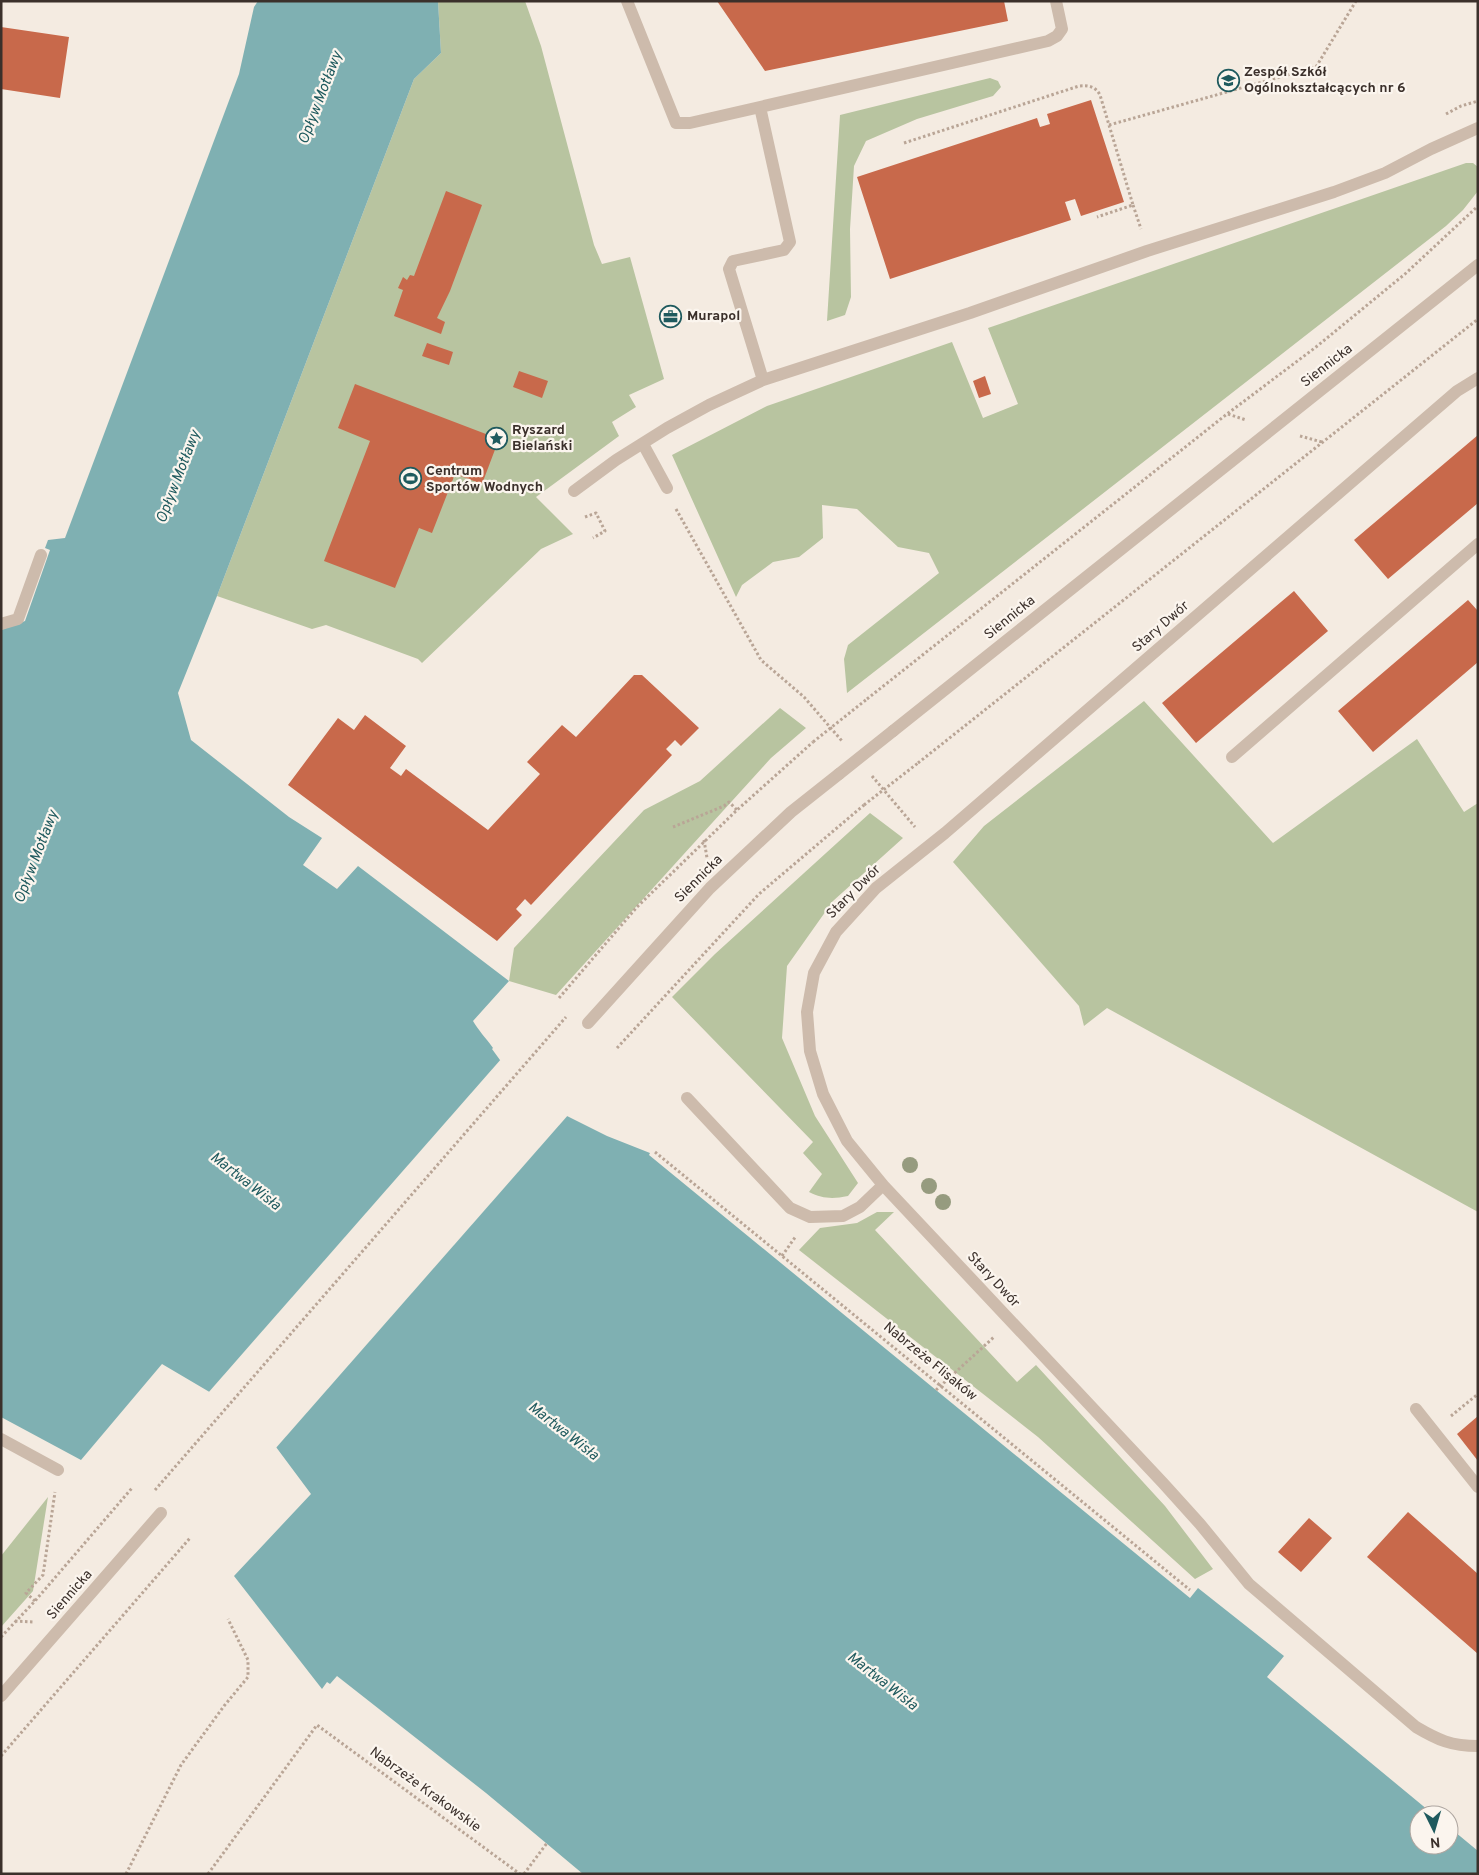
<svg xmlns="http://www.w3.org/2000/svg" width="1479" height="1875" viewBox="0 0 1479 1875" font-family="Overpass,sans-serif">
	<rect width="100%" height="100%" fill="#f4ebe1"/>
	<path fill="#b8c4a0" d="M 438,1 L 525,1 L 541,46 L 594,245 L 602,264 L 630,257 L 664,379 L 629,395 L 636,407 L 612,422 L 619,436 L 536,497 L 573,534 L 541,549 L 422,663 L 418,659 L 326,625 L 312,629 L 217,596 L 414,79 L 441,53 Z
		M 990,78 L 998,81 L 1001,87 L 993,96 L 917,119 L 866,141 L 854,166 L 850,229 L 851,297 L 845,315 L 827,321 L 840,115 Z
		M 1466,163 L 1473,163 L 1478,167 L 1478,191 L 1463,210 L 1446,226 L 847,693 L 844,659 L 848,645 L 939,573 L 929,553 L 898,547 L 857,509 L 822,505 L 823,538 L 799,557 L 773,562 L 742,585 L 736,597 L 672,455 L 767,406 L 952,342 L 983,418 L 1018,404 L 988,328 Z
		M 1144,701 L 1273,843 L 1417,739 L 1464,812 L 1478,803 L 1478,1212 L 1107,1008 L 1084,1026 L 1079,1006 L 953,862 L 984,826 Z
		M 780,708 L 806,728 L 771,758 L 556,995 L 509,981 L 514,948 L 644,810 L 700,781 Z
		M 870,813 L 903,838 L 833,901 L 787,966 L 782,1038 L 815,1116 L 858,1183 L 848,1196 C 833,1199 823,1199 809,1192 L 822,1174 L 803,1153 L 813,1142 L 672,997 L 715,954 Z
		M 877,1212 L 894,1212 L 875,1230 L 1017,1382 L 1036,1365 L 1165,1506 L 1213,1569 L 1195,1579 L 1038,1437 L 799,1250 L 820,1228 L 857,1223 Z
		M 48,1497 L 33,1591 L 1,1627 L 1,1556 Z"/>
	<path fill="#7fb0b2" d="M 258,1 L 438,1 L 441,53 L 414,79 L 217,596 L 178,693 L 191,740 L 289,817 L 322,838 L 303,865 L 337,889 L 358,866 L 509,981 L 473,1021 C 478,1030 486,1038 493,1048 L 492,1049 L 500,1060 L 567,1116 L 607,1136 L 650,1153 L 649,1155 L 1190,1598 L 1198,1588 L 1284,1656 L 1267,1677 L 1434,1815 L 1419,1815 L 1419,1845 L 1449,1845 L 1449,1827 L 1478,1851 L 1478,1874 L 583,1874 L 486,1793 L 337,1676 L 330,1684 L 327,1682 L 322,1689 L 234,1576 L 311,1494 L 276,1447 L 269,1442 L 218,1397 L 162,1364 L 81,1460 L 1,1417 L 1,630 L 25,621 L 50,550 L 45,548 L 48,540 L 65,538 L 239,74 L 254,7 Z"/>
	<path fill="#f4ebe1" d="M 502,1058 L 569,1114 L 275,1449 L 208,1393 Z"/>
	<path fill="#c8694b" d="M 717,1 L 1004,1 L 1008,21 L 765,71 Z
		M 1,27 L 69,37 L 60,98 L 1,89 Z
		M 1091,100 L 1124,202 L 1081,216 L 1075,199 L 1065,202 L 1071,220 L 890,279 L 857,177 L 1037,118 L 1040,127 L 1050,124 L 1047,114 Z
		M 446,191 L 482,205 L 450,291 L 437,318 L 445,322 L 441,334 L 394,316 L 403,290 L 398,288 L 403,277 L 407,280 L 410,275 L 414,276 Z
		M 427,343 L 453,352 L 449,365 L 422,356 Z
		M 519,371 L 548,381 L 542,398 L 513,387 Z
		M 985,376 L 991,394 L 979,398 L 973,381 Z
		M 355,384 L 499,439 L 482,484 L 455,474 L 432,533 L 419,528 L 395,588 L 324,561 L 370,441 L 338,428 Z
		M 1478,435 L 1478,503 L 1388,579 L 1354,540 Z
		M 1294,591 L 1328,631 L 1196,743 L 1162,703 Z
		M 1468,600 L 1478,611 L 1478,662 L 1373,752 L 1338,711 Z
		M 634,675 L 642,675 L 699,728 L 681,746 L 675,740 L 666,749 L 672,755 L 531,905 L 525,899 L 516,909 L 522,915 L 497,941 L 288,785 L 338,718 L 354,730 L 365,715 L 406,746 L 390,768 L 401,776 L 406,769 L 488,830 L 540,774 L 527,762 L 562,725 L 576,737 Z
		M 1478,1416 L 1478,1461 L 1457,1434 Z
		M 1408,1512 L 1478,1574 L 1478,1654 L 1367,1557 Z
		M 1309,1518 L 1332,1538 L 1301,1572 L 1278,1552 Z"/>
	<g fill="none" stroke-linecap="round" stroke-linejoin="round">
		<path stroke="#b9a596" stroke-width="3" stroke-dasharray="2.5 2.5" stroke-linecap="butt" d="M 1446,114 L 1461,106 L 1478,101
			M 1109,125 L 1316,67 L 1356,1
			M 904,143 L 1079,86 C 1089,85 1096,87 1100,95 L 1133,205 L 1097,217
			M 1133,205 L 1141,229
			M 1228,414 L 1246,420
			M 1300,436 L 1322,442
			M 676,509 L 761,660 L 804,697 L 842,741
			M 585,517 L 596,513 L 605,531 L 593,538
			M 867,699 L 1227,414 L 1316,347 L 1405,274 L 1478,206
			M 918,763 L 1478,319
			M 872,776 L 915,827
			M 673,827 L 724,806 L 729,802 L 737,810
			M 704,840 L 707,858
			M 559,998 L 637,907 L 737,810 L 813,742
			M 617,1048 L 759,894 L 864,805
			M 655,1152 L 1190,1590
			M 782,1256 L 796,1236
			M 936,1390 L 994,1337
			M 1451,1416 L 1478,1394
			M 155,1490 L 566,1017
			M 35,1601 L 26,1593 L 43,1575 L 55,1492
			M 15,1621 L 34,1622
			M 1,1637 L 35,1601 L 132,1488
			M 1,1756 L 190,1538
			M 126,1874 L 181,1765 L 224,1706 L 248,1677 L 248,1660 L 228,1619
			M 208,1874 L 317,1725 L 520,1874
			M 524,1874 L 547,1843"/>
		<path stroke="#cdbbac" stroke-width="12" d="M 627,1 L 676,123 L 690,123 L 1048,41 L 1057,36 L 1062,29 L 1056,1
			M 760,107 L 790,242 L 784,250 L 733,261 L 729,269 L 763,380
			M 1478,378 L 1457,391 L 945,833 L 876,888 L 836,932 L 814,973 L 807,1012 L 810,1051 L 823,1094 L 847,1141 L 883,1185 L 1163,1483 L 1200,1524 L 1249,1584 L 1416,1727 C 1438,1740 1451,1746 1478,1746
			M 643,444 L 667,488
			M 574,491 L 616,460 L 667,428 L 709,405 L 763,380 L 970,313 L 1147,251 L 1334,192 L 1385,173 L 1431,149 L 1478,128
			M 1,624 L 18,619 L 41,555
			M 893,731 L 1478,265
			M 1232,757 L 1478,544
			M 588,1023 L 710,888 L 791,812 L 839,774
			M 687,1098 L 790,1208 L 810,1217 L 843,1216 L 860,1207 L 883,1185
			M 1416,1409 L 1478,1487
			M 1,1439 L 58,1470
			M 1,1696 L 161,1513"/>
		<path stroke="#b9a596" stroke-width="3" stroke-dasharray="2.5 2.5" stroke-linecap="butt" d="M 813,742 L 867,699
			M 864,805 L 918,763"/>
		<path stroke="#cdbbac" stroke-width="12" d="M 839,774 L 893,731"/>
	</g>
	<g fill="#969b7f">
		<circle cx="910" cy="1165" r="8"/>
		<circle cx="929" cy="1186" r="8"/>
		<circle cx="943" cy="1202" r="8"/>
	</g>
	<defs>
		<symbol id="school-ring" viewBox="-11 -11 22 22"><circle r="9.5" fill="#fbf5ee" stroke="#1f5a5e" stroke-width="1.5"/><path d="M0-5L7-2L0 1L-7-2ZM-4 1L0 2.5L4 1V4Q0 6-4 4Z" fill="#1f5a5e"/></symbol>
		<symbol id="office-ring" viewBox="-11 -11 22 22"><circle r="9.5" fill="#fbf5ee" stroke="#1f5a5e" stroke-width="1.5"/><path d="M-6-3h4V-5.5h4V-3h4V5H-6ZM-1-4.5V-3h2v-1.5ZM-6 0V1H6V0Z" fill="#1f5a5e"/></symbol>
		<symbol id="sight-ring" viewBox="-11 -11 22 22"><circle r="9.5" fill="#fbf5ee" stroke="#1f5a5e" stroke-width="1.5"/><path d="M0-6L1.8-2.2L6-1.7L2.9 1.2L3.7 5.4L0 3.3L-3.7 5.4L-2.9 1.2L-6-1.7L-1.8-2.2Z" fill="#1f5a5e"/></symbol>
		<symbol id="stadium-ring" viewBox="-11 -11 22 22"><circle r="9.5" fill="#fbf5ee" stroke="#1f5a5e" stroke-width="1.5"/><path d="M0-5a6.5 5 0 1 0 0 10a6.5 5 0 1 0 0-10ZM-3.5-1.8h7v3.6h-7Z" fill="#1f5a5e"/></symbol>
	</defs>
	<g fill-rule="evenodd">
		<use href="#school-ring" x="1216" y="68" width="25" height="25"/>
		<use href="#office-ring" x="658" y="304" width="25" height="25"/>
		<use href="#sight-ring" x="484" y="426" width="25" height="25"/>
		<use href="#stadium-ring" x="398" y="466" width="25" height="25"/>
	</g>
	<g text-anchor="middle" dominant-baseline="central" stroke-width="4.5" stroke-linejoin="round" paint-order="stroke">
		<g font-size="14" font-weight="bold" fill="#3b302b" stroke="#fbf5ee" text-anchor="start">
			<text x="1244" y="72">Zespół Szkół<tspan x="1244" dy="16">Ogólnokształcących nr 6</tspan></text>
			<text x="687" y="316">Murapol</text>
			<text x="512" y="430">Ryszard<tspan x="512" dy="16">Bielański</tspan></text>
			<text x="426" y="471">Centrum<tspan x="426" dy="16">Sportów Wodnych</tspan></text>
		</g>
		<g font-size="14" fill="#3b302b" stroke="#fbf5ee">
			<text transform="translate(1327 366) rotate(-38)">Siennicka</text>
			<text transform="translate(1010 618) rotate(-39)">Siennicka</text>
			<text transform="translate(1161 627) rotate(-41)">Stary Dwór</text>
			<text transform="translate(699 879) rotate(-45)">Siennicka</text>
			<text transform="translate(854 892) rotate(-45)">Stary Dwór</text>
			<text transform="translate(993 1280) rotate(47)">Stary Dwór</text>
			<text transform="translate(930 1362) rotate(39)">Nabrzeże Flisaków</text>
			<text transform="translate(70 1595) rotate(-49)">Siennicka</text>
			<text transform="translate(425 1790) rotate(36)">Nabrzeże Krakowskie</text>
		</g>
		<g font-size="15" font-style="italic" fill="#1f5a5e" stroke="#fbf5ee">
			<text transform="translate(321 98) rotate(-69)">Opływ Motławy</text>
			<text transform="translate(179 477) rotate(-69)">Opływ Motławy</text>
			<text transform="translate(37 857) rotate(-69)">Opływ Motławy</text>
			<text transform="translate(245 1182) rotate(38)">Martwa Wisła</text>
			<text transform="translate(563 1432) rotate(38)">Martwa Wisła</text>
			<text transform="translate(882 1682) rotate(38)">Martwa Wisła</text>
		</g>
	</g>
	<rect width="1479" height="1875" fill="none" stroke="#3b302b" stroke-width="5"/>
	<g transform="translate(1434 1830) rotate(175)"><circle r="24" fill="#fbf5ee" stroke="#aea6a0"/>
	<path d="M0-4L9 19L0 12L-9 19Z" fill="#1f5a5e"/>
	<text y="-8" font-size="14" font-weight="bold" text-anchor="middle" fill="#3b302b">N</text>
	</g>
</svg>
